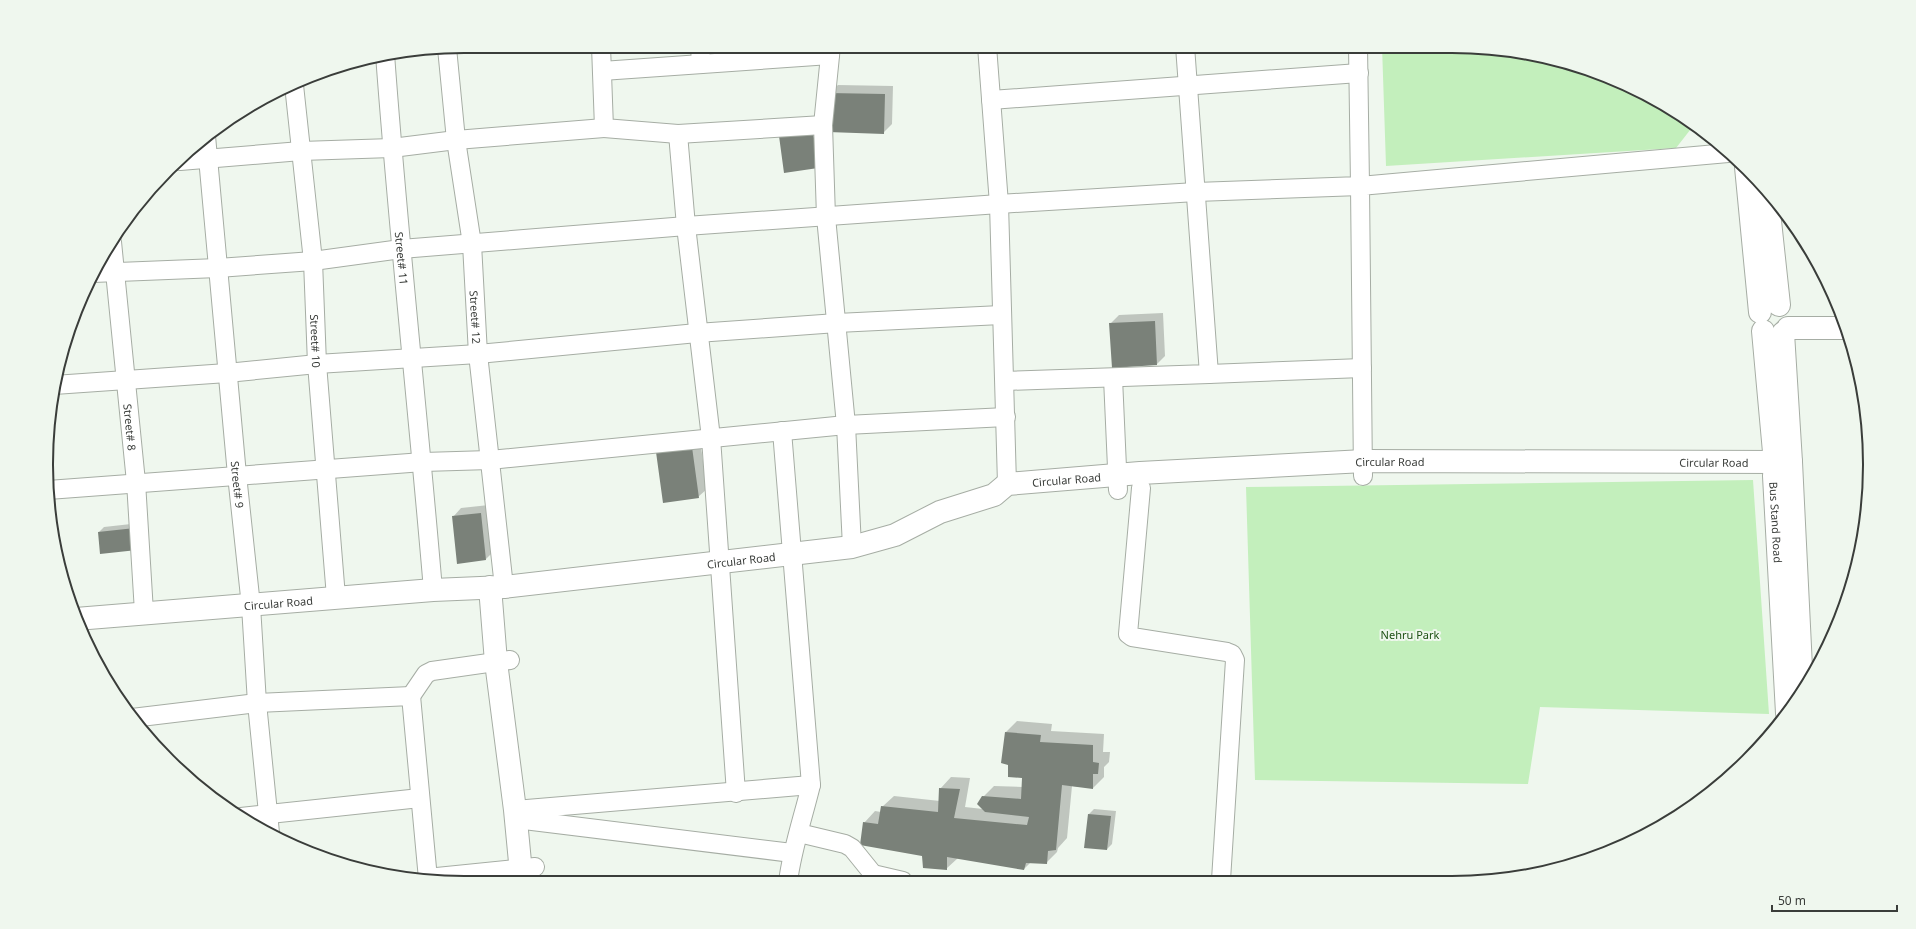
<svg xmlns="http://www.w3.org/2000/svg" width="1916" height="929" viewBox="0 0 1916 929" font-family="'Noto Sans',sans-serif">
	<rect width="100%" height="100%" fill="#eff7ee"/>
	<path fill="#c3efbc" d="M 1382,46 L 1452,46 L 1533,54 L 1612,78 L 1684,117 L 1694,125 L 1676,148 L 1386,166 Z
		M 1753,480 L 1769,714 L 1540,707 L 1528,784 L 1255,780 L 1246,487 Z"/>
	<path fill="#0003" d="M 838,85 L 893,86 L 892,124 L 883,133 L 829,93 Z
		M 1163,313 L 1165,356 L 1157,364 L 1110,324 L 1119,315 Z
		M 700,440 L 707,489 L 698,497 L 657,453 Z
		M 489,505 L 494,551 L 486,559 L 458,562 L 453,517 L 461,508 Z
		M 140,523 L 142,544 L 99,532 L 104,527 Z
		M 1017,721 L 1052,724 L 1051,731 L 1104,734 L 1103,752 L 1110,752 L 1109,762 L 1104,767 L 1104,777 L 1093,788 L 1072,786 L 1067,838 L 1058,848 L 1057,852 L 1046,863 L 1030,863 L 1024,869 L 958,858 L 946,869 L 864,823 L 875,811 L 881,812 L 882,807 L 894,796 L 940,801 L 940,789 L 951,777 L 970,778 L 965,807 L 983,809 L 983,797 L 994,786 L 1023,787 L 1023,777 L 1009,764 L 1002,763 L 1006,732 Z
		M 1094,809 L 1116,811 L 1112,844 L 1107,849 L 1089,814 Z"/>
	<path fill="#7a8179" d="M 828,93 L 885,94 L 884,134 L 828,132 Z
		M 813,131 L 818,168 L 784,173 L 779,136 Z
		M 1155,321 L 1157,365 L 1112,368 L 1109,323 Z
		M 692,447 L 699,498 L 663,503 L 656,452 Z
		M 481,513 L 486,560 L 457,564 L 452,516 Z
		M 135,528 L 137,550 L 100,554 L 98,532 Z
		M 1005,732 L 1041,735 L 1040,742 L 1093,745 L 1093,762 L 1099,763 L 1098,774 L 1093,774 L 1093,789 L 1062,785 L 1056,850 L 1048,851 L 1047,864 L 1026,863 L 1024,870 L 947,857 L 947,870 L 923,868 L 922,856 L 860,845 L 863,822 L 878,824 L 881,806 L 938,812 L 939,788 L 960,789 L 954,818 L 1027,825 L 1029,817 L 985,812 L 977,804 L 982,796 L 1021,799 L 1022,778 L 1008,777 L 1008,765 L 1001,763 Z
		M 1088,814 L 1111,816 L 1107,850 L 1084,848 Z"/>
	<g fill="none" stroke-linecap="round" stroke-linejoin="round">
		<defs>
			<g id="street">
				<path d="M 601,46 L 604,128 L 678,134 L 823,125"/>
				<path d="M 700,46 L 701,64"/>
				<path d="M 831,46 L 823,125 L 826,217 L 846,425 L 852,547"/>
				<path d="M 987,46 L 999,204 L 1007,484"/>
				<path id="s1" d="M 447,48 L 456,140 L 472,244 L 478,354 L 504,587"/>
				<path id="s2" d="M 385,54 C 398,233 418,411 433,590"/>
				<path d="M 602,71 L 830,55"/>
				<path id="s3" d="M 294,85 L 313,261 L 317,364 L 336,597"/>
				<path d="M 991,100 L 1359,73"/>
				<path d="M 678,134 L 686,226 L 711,438 L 736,793"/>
				<path id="s4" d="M 206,136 L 237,475 L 251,606 L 257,703 L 270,833"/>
				<path d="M 180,161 L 301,151 L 392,148 L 456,140 L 604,128"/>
				<path id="s5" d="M 112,242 L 136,482 L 144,612"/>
				<path d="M 93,273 L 218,268 L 313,261 L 401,249 L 686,226 L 999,204 L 1196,192 L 1360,186 L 1358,46"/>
				<path d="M 1209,374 L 1362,368"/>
				<path d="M 1113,378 L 1118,490"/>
				<path d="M 1005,381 L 1209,374 L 1185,46"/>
				<path d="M 54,385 L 227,373 L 317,364 L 478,354 L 697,333 L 837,323 L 1001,315"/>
				<path d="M 782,431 L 811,785 C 803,818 792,849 788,882"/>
				<path d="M 1363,476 L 1360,186 L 1728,153"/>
				<path d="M 1141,488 L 1128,634 L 1132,637 L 1227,652 L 1232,654 L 1235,660 L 1221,880"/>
				<path d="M 48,490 L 423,462 L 490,460 L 846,425 L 1006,417"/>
				<path d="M 411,696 L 426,674 L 432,671 L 510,660"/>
				<path d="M 132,718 L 257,703 L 411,696 L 428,879"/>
				<path d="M 515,810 L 811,785"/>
				<path d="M 241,817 L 420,798"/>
				<path d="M 516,819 L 792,853"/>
				<path d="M 799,833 L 845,844 L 852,848 L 873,874 L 903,881"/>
				<path d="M 427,878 L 535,867"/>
			</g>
			<g id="secondary">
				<path d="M 1746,167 L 1760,312"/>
				<path d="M 1767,193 L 1779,305"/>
				<path d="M 1788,328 L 1845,328"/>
				<path id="s6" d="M 1763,331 L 1775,463 L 1774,476 L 1787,713"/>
				<path d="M 1783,333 L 1791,462 L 1802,688"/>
				<path d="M 490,587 L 496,662 L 515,810 L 522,883"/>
				<path id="s7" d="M 76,619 L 433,590 L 504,587 L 852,547 L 895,535 L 940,512 L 994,495 L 1007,484 L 1140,473 L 1364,461 L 1791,462"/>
			</g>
		</defs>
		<use href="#street" stroke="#a6ada4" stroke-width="20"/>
		<use href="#secondary" stroke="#a6ada4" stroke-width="24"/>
		<use href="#street" stroke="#fff" stroke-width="18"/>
		<use href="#secondary" stroke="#fff" stroke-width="22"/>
	</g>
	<g text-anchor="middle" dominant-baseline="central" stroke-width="4" stroke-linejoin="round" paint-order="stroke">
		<g font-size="11" fill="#3a3d3a" stroke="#eff7ee">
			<text stroke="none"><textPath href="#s2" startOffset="205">Street# 11</textPath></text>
			<text stroke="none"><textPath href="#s1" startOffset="271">Street# 12</textPath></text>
			<text stroke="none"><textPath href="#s3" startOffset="257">Street# 10</textPath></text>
			<text stroke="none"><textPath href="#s5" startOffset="186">Street# 8</textPath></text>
			<text stroke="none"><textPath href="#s7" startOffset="1332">Circular Road</textPath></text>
			<text stroke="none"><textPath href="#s7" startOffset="1656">Circular Road</textPath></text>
			<text stroke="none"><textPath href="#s7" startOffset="1008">Circular Road</textPath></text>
			<text stroke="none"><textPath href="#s4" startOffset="350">Street# 9</textPath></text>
			<text stroke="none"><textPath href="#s6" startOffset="192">Bus Stand Road</textPath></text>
			<text stroke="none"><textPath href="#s7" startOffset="668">Circular Road</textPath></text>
			<text stroke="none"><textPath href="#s7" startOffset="203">Circular Road</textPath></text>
		</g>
		<g font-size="11" fill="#1c5013" stroke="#eff7ee">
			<text x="1410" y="634">Nehru Park</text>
		</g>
	</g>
	<path d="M0 0H1916V929H0ZM464 53H1452A411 411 0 0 1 1863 464V465A411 411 0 0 1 1452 876H464A411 411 0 0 1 53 465V464A411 411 0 0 1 464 53Z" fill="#eff7ee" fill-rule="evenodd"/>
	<path fill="none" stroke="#3a3d3a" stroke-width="2" d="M464 53H1452A411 411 0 0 1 1863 464V465A411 411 0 0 1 1452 876H464A411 411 0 0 1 53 465V464A411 411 0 0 1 464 53Z"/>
	<path d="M1772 905v6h125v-6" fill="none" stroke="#3a3d3a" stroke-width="2"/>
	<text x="1778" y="905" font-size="12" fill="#3a3d3a" stroke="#eff7ee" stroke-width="3" paint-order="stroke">50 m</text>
</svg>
